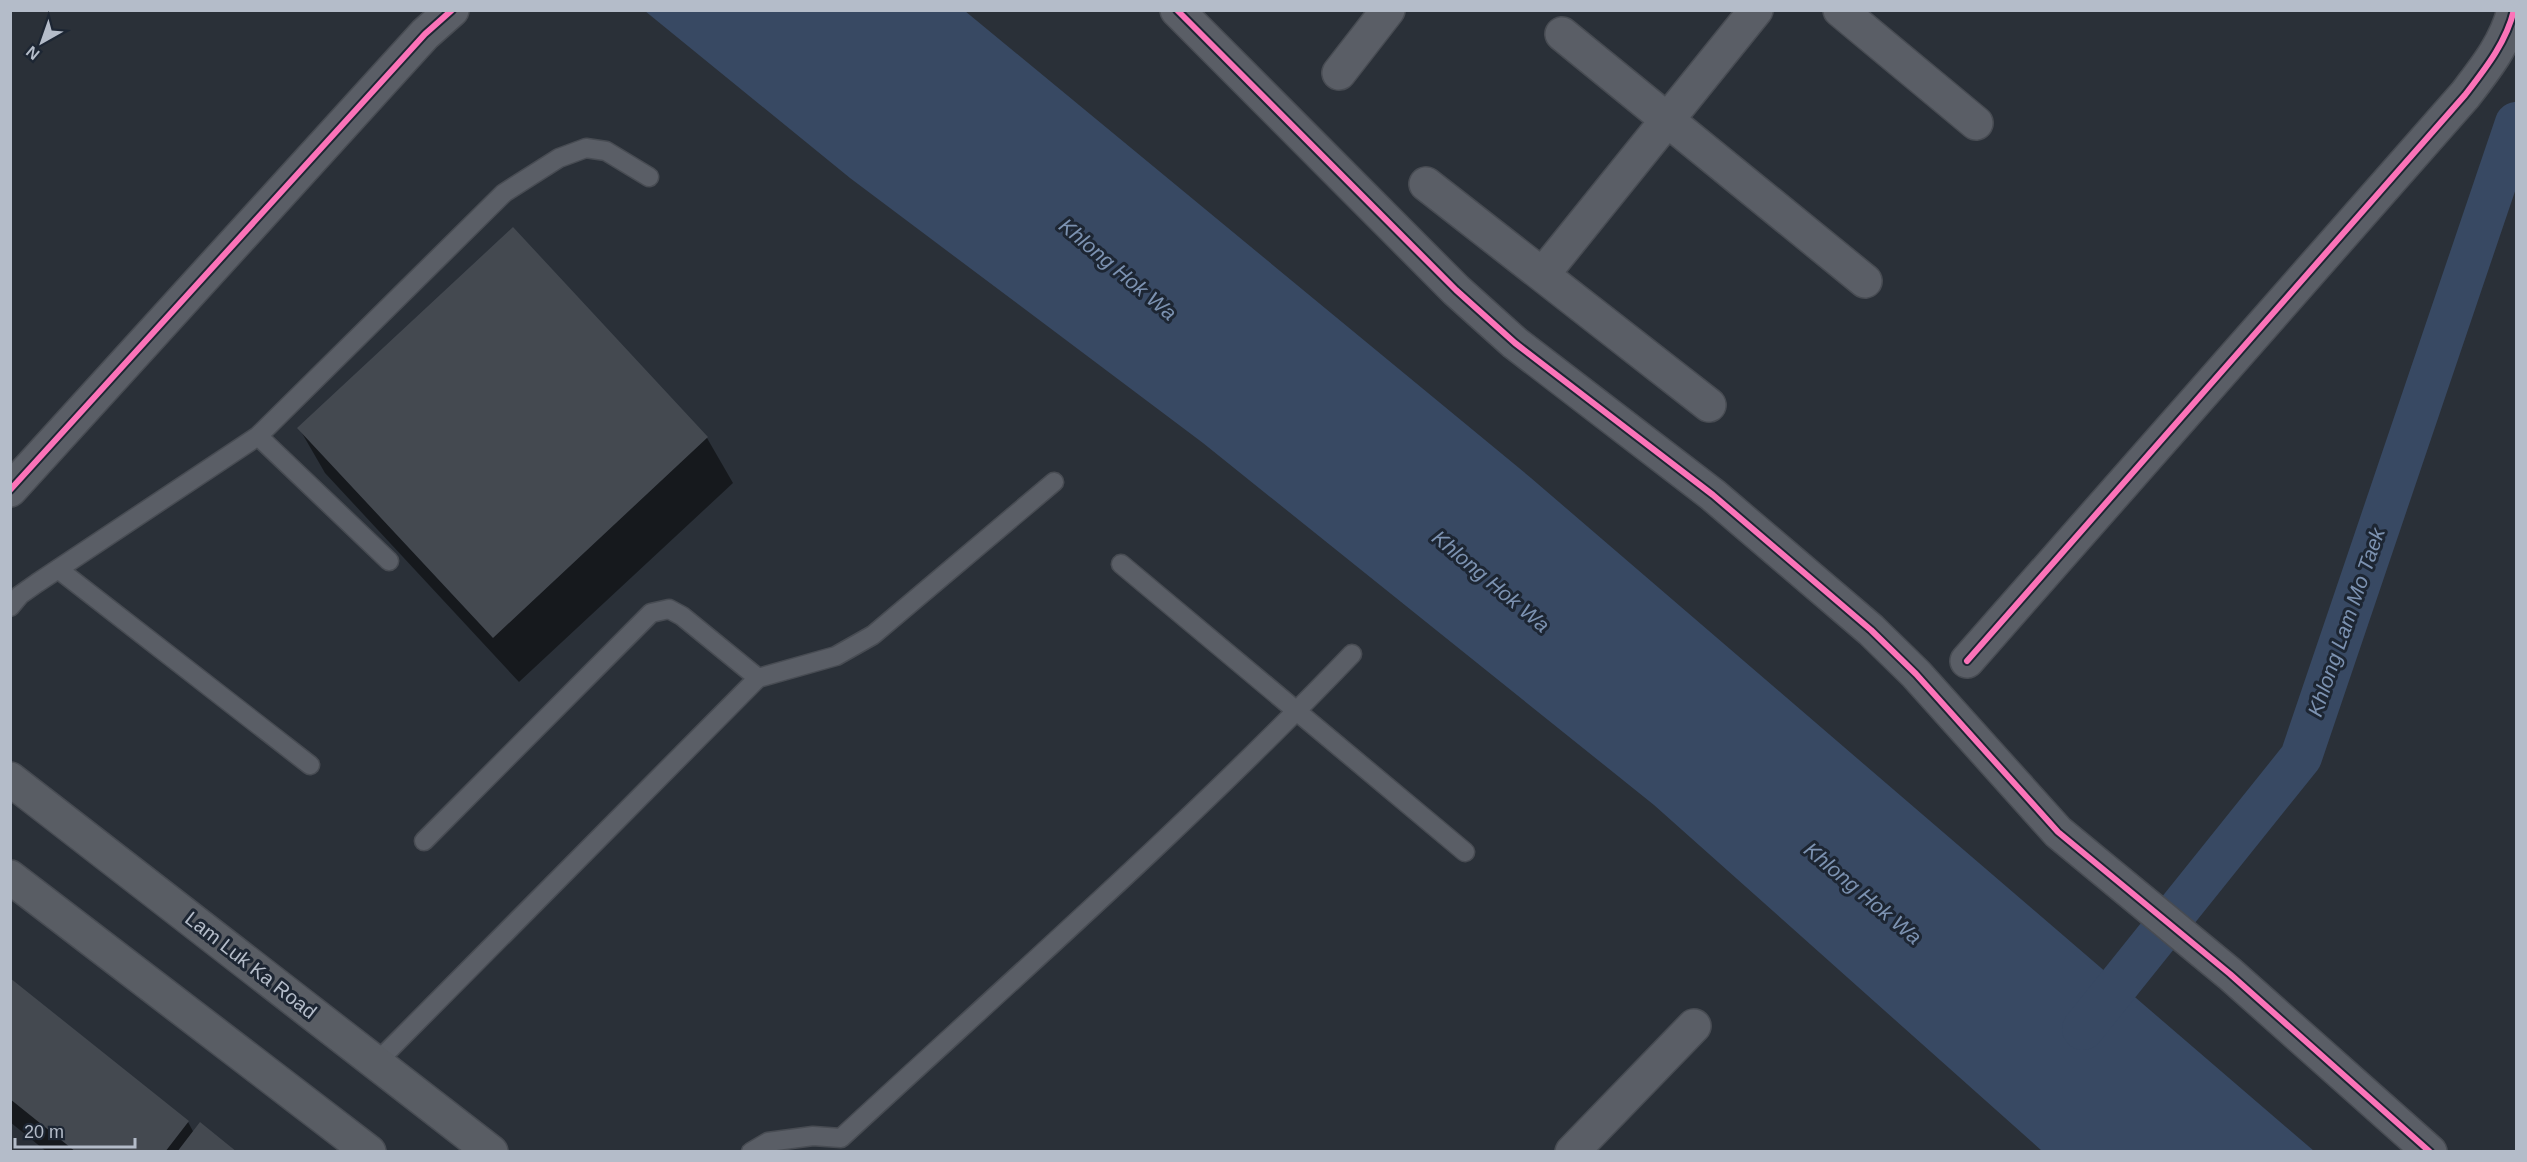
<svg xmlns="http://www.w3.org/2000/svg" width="2527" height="1162" viewBox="0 0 2527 1162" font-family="Helvetica,sans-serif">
	<rect width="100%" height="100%" fill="#2a3038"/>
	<path fill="#384963" d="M 645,11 L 965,11 L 1531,478 L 2314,1151 L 2042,1151 L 1654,805 L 1203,443 L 850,178 Z"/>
	<path fill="#0007" d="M 299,428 L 707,438 L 733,483 L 519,682 L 325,473 Z
		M 10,980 L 188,1122 L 194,1133 L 235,1152 L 47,1152 L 10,1122 Z"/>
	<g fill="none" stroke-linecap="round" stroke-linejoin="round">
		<path stroke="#384963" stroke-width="42" d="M 2083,1029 L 2301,757 L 2516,123"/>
	</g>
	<path fill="#444950" d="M 513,227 L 708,437 L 493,638 L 297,428 Z
		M 10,978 L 189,1121 L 165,1152 L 76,1152 L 10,1099 Z
		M 200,1122 L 237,1152 L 177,1152 Z"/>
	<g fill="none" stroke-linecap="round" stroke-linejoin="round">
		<defs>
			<path id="service" d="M 258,436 L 389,561
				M 1121,564 L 1465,852
				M 58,569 L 310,765
				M 10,607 L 20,595 L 37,583 L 258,436 L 504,193 L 559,158 L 586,148 L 606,151 L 649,177
				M 424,841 L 651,613 L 669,609 L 682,616 L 758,678
				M 377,1062 L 758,678 L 836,656 L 873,635 L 1054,482
				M 751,1152 L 768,1142 L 813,1136 L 841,1138 C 1013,979 1190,823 1352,654"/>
			<path id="minor" d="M 1177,10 L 1456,290 L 1515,343 L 1713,495 L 1871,630 L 1916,674 L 2058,832 L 2230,974 L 2430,1152
				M 1840,10 L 1976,123
				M 1562,34 L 1865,281
				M 1339,73 L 1388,10
				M 1426,184 L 1709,405
				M 1543,274 L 1756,10
				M 10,490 L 425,34 L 452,10
				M 1967,661 L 2465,95 C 2485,69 2506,43 2514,10
				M 1572,1152 L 1694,1026"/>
			<path id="secondary" d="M 10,779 L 491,1152
				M 10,877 L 369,1152"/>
		</defs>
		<use href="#service" stroke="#484c53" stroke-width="21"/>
		<use href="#minor" stroke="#484c53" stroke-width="36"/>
		<use href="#secondary" stroke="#484c53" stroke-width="36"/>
		<use href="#service" stroke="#5a5e66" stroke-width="18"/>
		<use href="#minor" stroke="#5a5e66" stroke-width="33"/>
		<use href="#secondary" stroke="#595d64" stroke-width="33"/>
		<defs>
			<path id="cycleway" d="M 1177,10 L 1456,290 L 1515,343 L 1713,495 L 1871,630 L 1916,674 L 2058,832 L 2230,974 L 2430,1152
				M 10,490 L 425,34 L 452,10
				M 1967,661 L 2465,95 C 2485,69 2506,43 2514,10"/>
		</defs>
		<use href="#cycleway" stroke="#1d2633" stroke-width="10"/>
		<use href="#cycleway" stroke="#fb73b8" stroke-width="6"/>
	</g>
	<g text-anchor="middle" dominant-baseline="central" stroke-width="6" stroke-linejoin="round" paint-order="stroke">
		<g font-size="20" fill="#b4bcc9" stroke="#1d2633">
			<text transform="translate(251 965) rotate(38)">Lam Luk Ka Road</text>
		</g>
		<g font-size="21" font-style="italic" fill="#7c92b1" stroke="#1d2633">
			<text transform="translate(1118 269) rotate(40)">Khlong Hok Wa</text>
			<text transform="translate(1491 581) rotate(40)">Khlong Hok Wa</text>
			<text transform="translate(2346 622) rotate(-71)">Khlong Lam Mo Taek</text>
			<text transform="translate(1863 893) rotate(40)">Khlong Hok Wa</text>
		</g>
	</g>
	<rect width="2527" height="1162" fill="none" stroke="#b4bcc9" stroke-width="24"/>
	<g transform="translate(42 42) rotate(220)" stroke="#1d2633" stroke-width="4.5" paint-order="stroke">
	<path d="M0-4.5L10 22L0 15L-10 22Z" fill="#b4bcc9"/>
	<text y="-9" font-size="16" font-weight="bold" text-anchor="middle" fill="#b4bcc9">N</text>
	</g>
	<path d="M15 1138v9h120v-9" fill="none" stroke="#b4bcc9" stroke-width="3"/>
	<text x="24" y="1138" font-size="18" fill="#b4bcc9" stroke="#1d2633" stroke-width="4.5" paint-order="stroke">20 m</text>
</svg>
